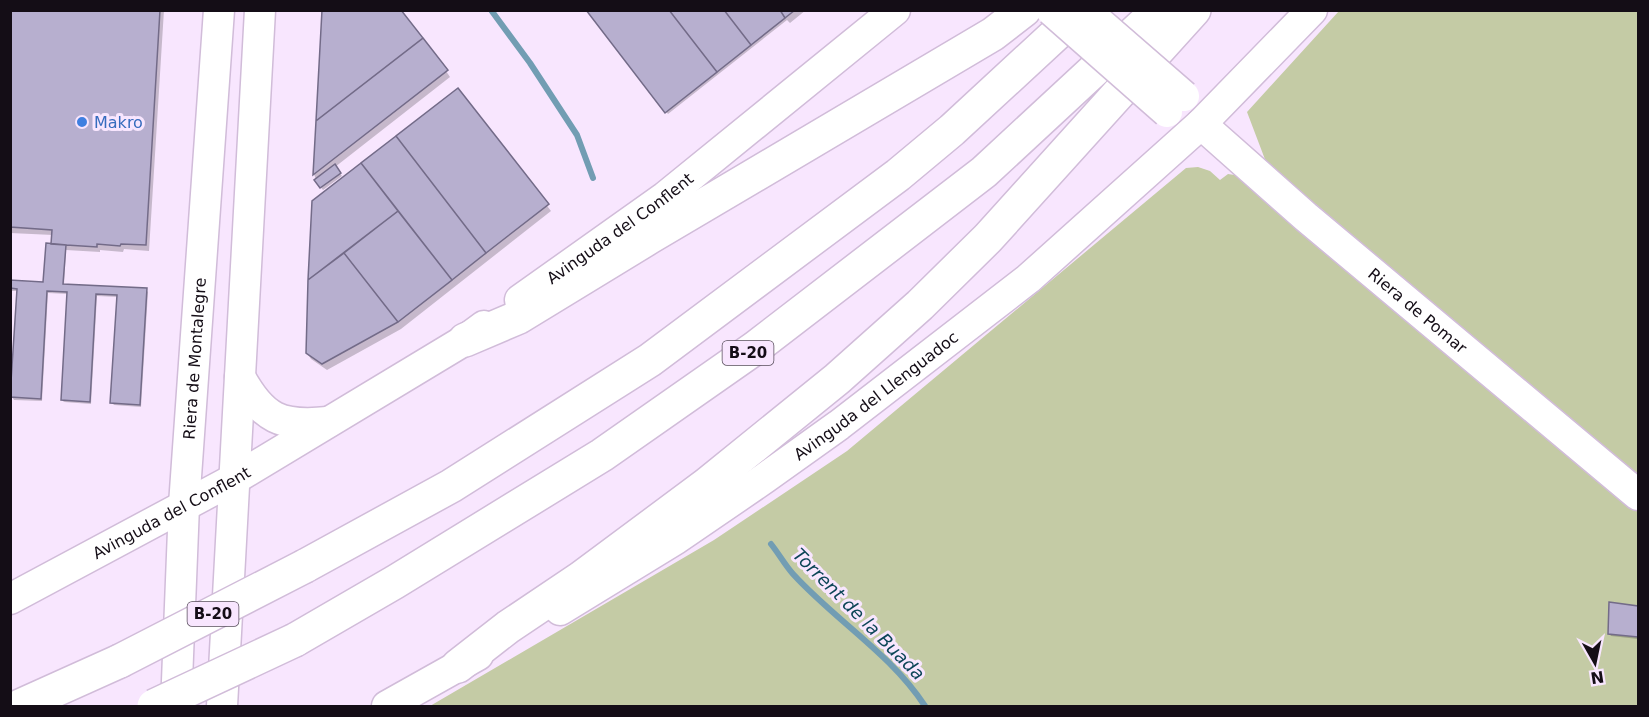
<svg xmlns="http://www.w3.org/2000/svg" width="1649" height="717" viewBox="0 0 1649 717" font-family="'DejaVu Sans',sans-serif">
	<rect width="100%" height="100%" fill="#f8e6fe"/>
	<path fill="#c4cba5" d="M 1339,11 L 1638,11 L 1638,486 L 1537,392 L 1266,162 L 1247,112 Z
		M 1198,167 L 1210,171 L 1220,180 L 1228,174 L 1241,176 L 1638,509 L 1638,706 L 430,706 L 714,540 L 847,451 L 1186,168 Z"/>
	<path fill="#0003" d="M 10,10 L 164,10 L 149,251 L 124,249 L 123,252 L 100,250 L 100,252 L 66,250 L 64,285 L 146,290 L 148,292 L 141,407 L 114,405 L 112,403 L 118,297 L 97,296 L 91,404 L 64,402 L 62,400 L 68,294 L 48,293 L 42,401 L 14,400 L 12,397 L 18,291 L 10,291 L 10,282 L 45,284 L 53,245 L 53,235 L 10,233 Z
		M 323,10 L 446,71 L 450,77 L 335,167 L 342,176 L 323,190 L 317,183 L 314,174 Z
		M 587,10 L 806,10 L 790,23 L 787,20 L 668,114 Z
		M 458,90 L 551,211 L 401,329 L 327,370 L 311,359 L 307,353 L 314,202 Z
		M 1611,603 L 1638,607 L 1638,639 L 1611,636 L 1609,633 Z"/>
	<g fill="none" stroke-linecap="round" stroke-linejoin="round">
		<path stroke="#729db3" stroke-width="6" d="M 491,10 L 530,63 L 577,135 L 593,178
			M 771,544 C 779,554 785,565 793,574 C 836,621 890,653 925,706"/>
	</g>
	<path fill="#b7afcf" stroke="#736b88" stroke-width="1.5" d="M 10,10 L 160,10 L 146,245 L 121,244 L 120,246 L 97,244 L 97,247 L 51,244 L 52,230 L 10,227 Z
		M 322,10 L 401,10 L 423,38 L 316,121 Z
		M 586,10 L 669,10 L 717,72 L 665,113 Z
		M 669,10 L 724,10 L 751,45 L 717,72 Z
		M 724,10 L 780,10 L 785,18 L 751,45 Z
		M 780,10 L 795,10 L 785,18 Z
		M 423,38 L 448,70 L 313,175 L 316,121 Z
		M 458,88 L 549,204 L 486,253 L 396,136 Z
		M 396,136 L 486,253 L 452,280 L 361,163 Z
		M 361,163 L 398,211 L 308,280 L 312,201 Z
		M 335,164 L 341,173 L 320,188 L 314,180 Z
		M 398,211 L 452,280 L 398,322 L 344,253 Z
		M 46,243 L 66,245 L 63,284 L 147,288 L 140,405 L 110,403 L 117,295 L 96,294 L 90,402 L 61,400 L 67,292 L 47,291 L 41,399 L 10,397 L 17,289 L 10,288 L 10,280 L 43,282 Z
		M 344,253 L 398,322 L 322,364 L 306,353 L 308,280 Z
		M 1609,602 L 1638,606 L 1638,637 L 1608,634 Z"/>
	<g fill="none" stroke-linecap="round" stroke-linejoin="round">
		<defs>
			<g id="minor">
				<path id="s1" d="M 1201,124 L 1306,217 L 1638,495"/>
				<path id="s2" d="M 520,300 L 665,197 L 895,10"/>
				<path d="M 240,377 C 263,419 281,427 328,422"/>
				<path id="s3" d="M 10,599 L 236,478 L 465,340 L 484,326"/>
				<path id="s4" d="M 560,610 L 676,539 L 765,478 L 839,425 L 1028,279 L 1201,124 L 1312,10"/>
				<path id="s5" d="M 176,706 L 184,505 L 219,10"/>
				<path d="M 222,706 C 236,475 247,243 260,10"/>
				<path d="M 387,706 L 478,655"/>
			</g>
			<path id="highway" d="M 465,340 L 519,317 L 650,237 L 993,34 L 1024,10
				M 305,566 L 451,486 L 650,360 L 898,175 L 952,130 L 1082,10
				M 295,640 L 395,582 L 602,455 L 755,348 L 984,172 L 1159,10
				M 458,666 L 508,627 L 581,578 L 706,485 L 837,379 L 920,305 L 988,238 L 1194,10
				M 20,706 L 120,661"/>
		</defs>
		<use href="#minor" stroke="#d1bcd9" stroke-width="33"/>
		<use href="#highway" stroke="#d1bcd9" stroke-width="36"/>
		<use href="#minor" stroke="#fff" stroke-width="30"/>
		<use href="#highway" stroke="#fff" stroke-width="33"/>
		<defs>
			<path id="minor-bridge" d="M 1051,10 L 1167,112
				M 1085,10 L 1184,96"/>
			<path id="highway-bridge" d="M 120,661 L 305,566
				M 154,706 L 295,640"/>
		</defs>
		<use href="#minor-bridge" stroke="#d1bcd9" stroke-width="33" stroke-linecap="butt"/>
		<use href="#highway-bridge" stroke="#d1bcd9" stroke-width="36" stroke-linecap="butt"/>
		<use href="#minor-bridge" stroke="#fff" stroke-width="30"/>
		<use href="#highway-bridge" stroke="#fff" stroke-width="33"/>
	</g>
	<circle fill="#3f7fe0" stroke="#f8e6fe" stroke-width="2" cx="82" cy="122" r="6"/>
	<g text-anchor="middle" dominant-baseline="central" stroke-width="6" stroke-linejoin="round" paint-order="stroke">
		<g fill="#f8e6fe" stroke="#584e5c" stroke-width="1.5">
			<rect x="722.5" y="341" width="51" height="24" rx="4.5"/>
			<rect x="187.5" y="602" width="51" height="24" rx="4.5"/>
		</g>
		<g font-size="15" font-weight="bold" fill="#140d16">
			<text x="748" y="353">B-20</text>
			<text x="213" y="614">B-20</text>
		</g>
		<g font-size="16" fill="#366cbe" stroke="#f8e6fe" text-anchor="start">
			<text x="94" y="122">Makro</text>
		</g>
		<g font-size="16" fill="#140d16" stroke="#f8e6fe">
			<text stroke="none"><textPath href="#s2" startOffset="123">Avinguda del Conflent</textPath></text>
			<text stroke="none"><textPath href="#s1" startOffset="286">Riera de Pomar</textPath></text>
			<text stroke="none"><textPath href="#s5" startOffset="348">Riera de Montalegre</textPath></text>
			<text stroke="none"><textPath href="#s4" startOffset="382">Avinguda del Llenguadoc</textPath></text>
			<text stroke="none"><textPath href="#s3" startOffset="183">Avinguda del Conflent</textPath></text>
		</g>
		<g font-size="18" font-style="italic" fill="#0c4557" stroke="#f8e6fe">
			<text transform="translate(859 614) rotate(45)">Torrent de la Buada</text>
		</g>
	</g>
	<rect width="1649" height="717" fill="none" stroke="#140d16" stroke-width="24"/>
	<g transform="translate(1595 663) rotate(171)" stroke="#f8e6fe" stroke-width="4.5" paint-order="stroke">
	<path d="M0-4.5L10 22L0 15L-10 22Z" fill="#140d16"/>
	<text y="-9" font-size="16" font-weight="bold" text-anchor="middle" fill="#140d16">N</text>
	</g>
</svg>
